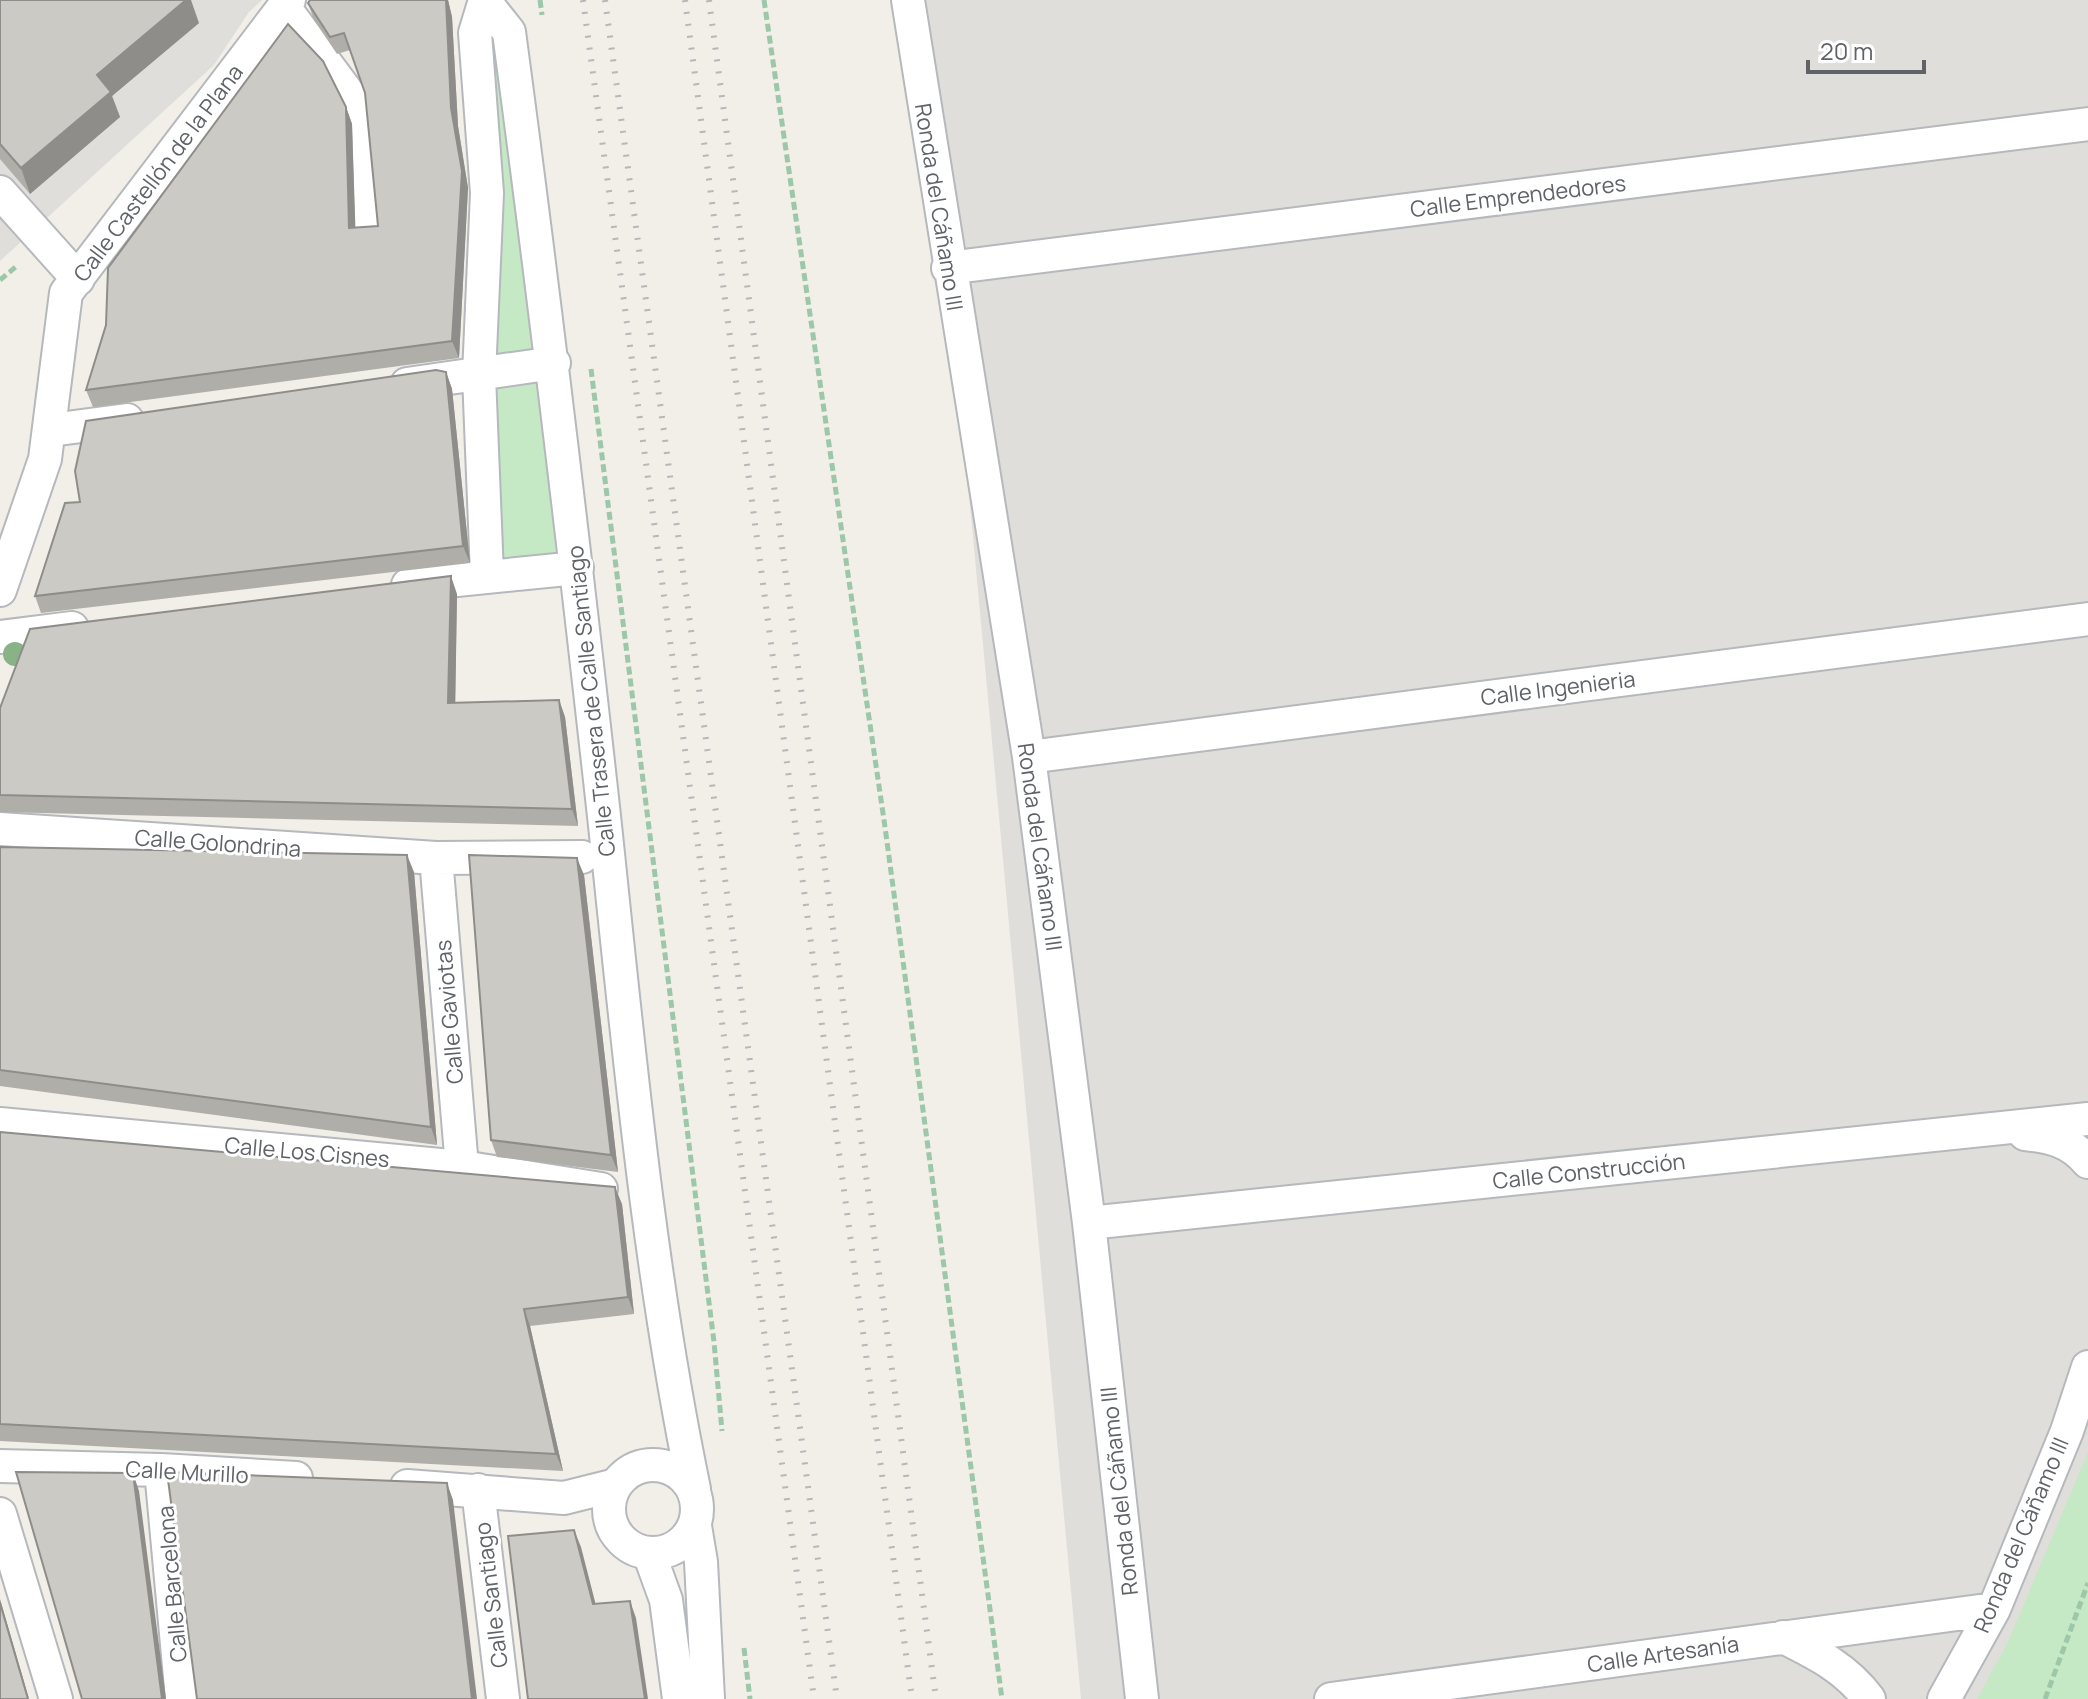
<svg xmlns="http://www.w3.org/2000/svg" width="2088" height="1699" viewBox="0 0 2088 1699" font-family="Manrope,sans-serif">
	<rect width="100%" height="100%" fill="#f1efe8"/>
	<path fill="#e0deda" d="M 0,0 L 262,0 L 249,12 L 214,65 L 0,261 Z
		M 908,0 L 2088,0 L 2088,1699 L 1081,1699 L 948,268 Z"/>
	<path fill="#c5e8c5" d="M 486,3 L 509,32 L 577,568 L 487,575 Z
		M 2088,1452 L 2088,1699 L 1977,1699 L 2008,1642 Z"/>
	<g fill="none" stroke-linecap="round" stroke-linejoin="round">
		<defs>
			<path id="street" d="M 485,0 L 475,33 L 487,193 L 479,375 L 487,575
				M 908,0 L 1029,757 L 1089,1223 L 1142,1699
				M 486,3 L 509,32 C 544,293 575,554 604,816 C 628,1041 648,1267 694,1489
				M 284,7 L 362,112 L 371,228
				M 0,192 L 78,279
				M 948,268 L 2088,124
				M 407,384 L 554,363
				M 51,430 L 127,420
				M 408,585 L 577,568
				M 0,590 L 45,459 L 66,293 L 289,0
				M 0,637 L 72,628
				M 1029,757 L 2088,619
				M 0,829 L 436,858 L 582,857
				M 436,858 L 462,1167
				M 0,1124 L 462,1167 L 601,1189
				M 2025,1134 C 2052,1137 2070,1141 2088,1162
				M 1089,1223 L 2088,1119
				M609 1509a44 44 0 1 1 88 0a44 44 0 1 1-88 0Z
				M 0,1466 L 161,1470 L 296,1478
				M 161,1470 L 182,1699
				M 407,1486 L 564,1498 L 616,1485
				M 478,1490 L 503,1699
				M 0,1514 L 56,1699
				M 695,1526 L 701,1562 L 708,1699
				M 649,1553 L 666,1600 L 679,1699
				M 1783,1637 C 1817,1654 1846,1668 1869,1699
				M 1331,1699 L 1994,1609
				M 1944,1699 L 1994,1609 L 2067,1431 L 2088,1367"/>
		</defs>
		<use href="#street" stroke="#b5b8bc" stroke-width="36"/>
		<path stroke="#9cc7a9" stroke-width="5" stroke-dasharray="8 4" stroke-linecap="butt" d="M 540,0 L 542,15
			M 764,0 L 885,827 L 1002,1699
			M 0,280 L 18,265
			M 591,369 L 714,1342 L 722,1431
			M 744,1648 L 750,1699
			M 2045,1699 L 2088,1583"/>
		<use href="#street" stroke="#fff" stroke-width="32"/>
		<path stroke="#b6b7b8" stroke-width="6" stroke-dasharray="2 10" stroke-linecap="butt" d="M 583,0 L 814,1699
			M 605,0 L 837,1699
			M 685,0 L 912,1699
			M 709,0 L 936,1699"/>
	</g>
	<circle fill="#89b387" cx="15" cy="654" r="12"/>
	<path fill="#afaea9" d="M 0,0 L 199,23 L 112,96 L 120,117 L 30,194 L 0,159 Z
		M 310,0 L 448,0 L 452,17 L 458,126 L 468,188 L 459,358 L 93,407 L 86,390 L 346,107 L 352,124 L 355,228 L 378,226 L 365,93 L 350,50 L 337,54 L 314,20 L 308,3 Z
		M 446,372 L 452,389 L 470,563 L 41,613 L 35,596 L 80,502 Z
		M 457,594 L 455,703 L 559,700 L 565,717 L 578,826 L 0,812 L 0,708 Z
		M 0,847 L 414,872 L 437,1145 L 0,1086 Z
		M 584,875 L 618,1172 L 497,1157 L 491,1140 Z
		M 0,1132 L 622,1204 L 634,1314 L 530,1326 L 563,1471 L 0,1441 Z"/>
	<path fill="#8f8d8a" d="M 186,0 L 191,0 L 199,23 L 112,96 L 120,117 L 30,194 L 21,168 L 97,75 Z
		M 446,0 L 448,0 L 452,17 L 458,126 L 468,188 L 459,358 L 452,341 L 451,108 Z
		M 346,107 L 352,124 L 356,246 L 349,228 Z
		M 446,372 L 452,389 L 470,563 L 463,546 Z
		M 451,576 L 457,594 L 455,720 L 448,703 Z
		M 559,700 L 565,717 L 578,826 L 572,809 Z
		M 407,855 L 414,872 L 437,1145 L 431,1127 Z
		M 577,858 L 584,875 L 618,1172 L 611,1155 Z
		M 615,1187 L 622,1204 L 634,1314 L 628,1297 Z
		M 524,1309 L 530,1326 L 563,1471 L 556,1454 Z
		M 133,1473 L 139,1491 L 166,1699 L 162,1699 Z
		M 447,1483 L 453,1500 L 477,1699 L 472,1699 Z
		M 574,1530 L 581,1547 L 600,1621 L 593,1604 Z
		M 0,1599 L 29,1699 L 28,1699 L 0,1603 Z
		M 630,1601 L 636,1618 L 648,1699 L 645,1699 Z"/>
	<path fill="#cccac5" stroke="#8f8d8a" stroke-width="2" d="M 0,0 L 186,0 L 97,75 L 111,92 L 21,168 L 0,144 Z
		M 310,0 L 446,0 L 451,108 L 462,171 L 452,341 L 86,390 L 106,325 L 108,268 L 288,24 L 323,61 L 346,107 L 349,228 L 378,226 L 365,93 L 344,33 L 330,37 L 308,3 Z
		M 436,370 L 446,372 L 463,546 L 35,596 L 65,503 L 80,502 L 75,471 L 86,421 Z
		M 451,576 L 448,703 L 559,700 L 572,809 L 0,795 L 0,708 L 30,629 Z
		M 0,847 L 407,855 L 431,1127 L 0,1070 Z
		M 469,855 L 577,858 L 611,1155 L 491,1140 Z
		M 0,1132 L 615,1187 L 628,1297 L 524,1309 L 556,1454 L 0,1424 Z
		M 16,1472 L 133,1473 L 162,1699 L 82,1699 Z
		M 167,1472 L 447,1483 L 472,1699 L 197,1699 Z
		M 574,1530 L 593,1604 L 630,1601 L 645,1699 L 528,1699 L 508,1536 Z
		M 0,1603 L 28,1699 L 0,1699 Z"/>
	<g text-anchor="middle" dominant-baseline="central" stroke-width="6" stroke-linejoin="round" paint-order="stroke">
		<g font-size="22" fill="#5f6368" stroke="#fff">
			<text transform="translate(158 173) rotate(-53)">Calle Castellón de la Plana</text>
			<text transform="translate(1518 196) rotate(-7)">Calle Emprendedores</text>
			<text transform="translate(939 207) rotate(81)">Ronda del Cáñamo III</text>
			<text transform="translate(1558 688) rotate(-7)">Calle Ingenieria</text>
			<text transform="translate(591 701) rotate(-96)">Calle Trasera de Calle Santiago</text>
			<text transform="translate(218 843) rotate(4)">Calle Golondrina</text>
			<text transform="translate(1040 847) rotate(82)">Ronda del Cáñamo III</text>
			<text transform="translate(449 1012) rotate(-95)">Calle Gaviotas</text>
			<text transform="translate(307 1152) rotate(5)">Calle Los Cisnes</text>
			<text transform="translate(1589 1171) rotate(-6)">Calle Construcción</text>
			<text transform="translate(187 1472) rotate(3)">Calle Murillo</text>
			<text transform="translate(1119 1491) rotate(-96)">Ronda del Cáñamo III</text>
			<text transform="translate(2021 1535) rotate(-67)">Ronda del Cáñamo III</text>
			<text transform="translate(172 1584) rotate(-95)">Calle Barcelona</text>
			<text transform="translate(491 1595) rotate(-97)">Calle Santiago</text>
			<text transform="translate(1663 1654) rotate(-8)">Calle Artesanía</text>
		</g>
	</g>
	<path d="M1808 60v12h116v-12" fill="none" stroke="#5f6368" stroke-width="4"/>
	<text x="1820" y="60" font-size="24" fill="#5f6368" stroke="#ffffff" stroke-width="6" paint-order="stroke">20 m</text>
</svg>
